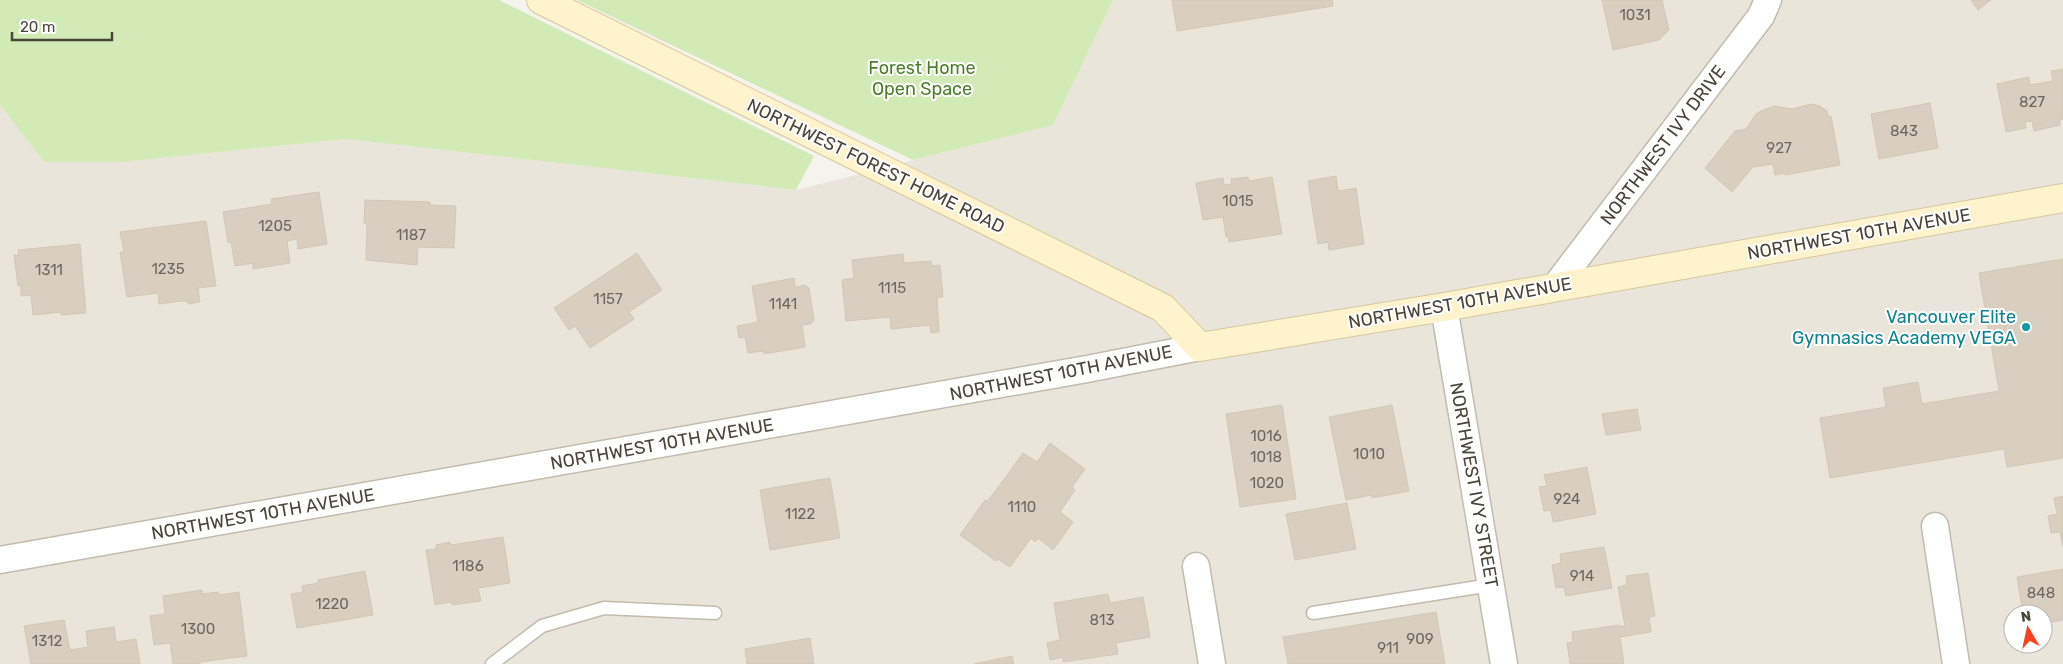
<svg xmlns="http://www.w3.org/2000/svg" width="2063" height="664" viewBox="0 0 2063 664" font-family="Rubik,sans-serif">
	<rect width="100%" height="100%" fill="#f6f3ec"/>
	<path fill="#eae5da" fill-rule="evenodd" d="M 1113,0 L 2063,0 L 2063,664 L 0,664 L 0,105 L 44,162 L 122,162 L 346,139 L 796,190 L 1053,125 ZM 2013,614 L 2043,614 L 2043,644 L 2013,644 Z"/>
	<path fill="#d2eab5" d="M 0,0 L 499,0 L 814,156 L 796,190 L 346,139 L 122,162 L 44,162 L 0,105 Z
		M 577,0 L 1113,0 L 1053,125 L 913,160 Z"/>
	<path fill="#d8cfc1" stroke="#d3c7b4" d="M 1172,0 L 1332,0 L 1333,6 L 1177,31 Z
		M 1602,0 L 1662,0 L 1669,30 L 1659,40 L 1613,50 Z
		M 1971,0 L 1991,0 L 1978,10 Z
		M 2063,69 L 2063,119 L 2059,120 L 2060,125 L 2034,131 L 2032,121 L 2025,122 L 2026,128 L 2006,132 L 1997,84 L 2029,77 L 2030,85 L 2053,81 L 2051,71 Z
		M 1930,103 L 1938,148 L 1879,159 L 1871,114 Z
		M 1811,104 L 1820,106 L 1827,111 L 1828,116 L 1831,116 L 1840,165 L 1785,175 L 1785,173 L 1775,175 L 1773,164 L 1753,167 L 1732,192 L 1705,168 L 1735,131 L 1746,129 L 1756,114 L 1761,111 L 1774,106 L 1792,109 Z
		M 1336,176 L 1338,191 L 1356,188 L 1364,244 L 1329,250 L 1328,242 L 1318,244 L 1308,181 Z
		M 1248,177 L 1249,181 L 1272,177 L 1282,234 L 1229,242 L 1228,236 L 1226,237 L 1223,217 L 1203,220 L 1196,183 L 1223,178 L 1224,185 L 1232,184 L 1231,179 Z
		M 319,192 L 327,244 L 298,249 L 297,239 L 287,241 L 290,263 L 253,269 L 253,263 L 235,266 L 231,242 L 228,243 L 223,212 L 272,204 L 271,199 Z
		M 365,200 L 430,202 L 430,205 L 456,206 L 454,248 L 418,247 L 417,265 L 366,260 L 367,224 L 364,223 Z
		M 206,221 L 216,286 L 198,288 L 200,302 L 188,304 L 188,301 L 181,301 L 159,304 L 158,293 L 127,297 L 120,252 L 124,252 L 120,232 Z
		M 80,244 L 86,313 L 61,315 L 61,312 L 33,315 L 31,295 L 21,296 L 21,286 L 18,286 L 14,255 L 19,255 L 18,250 Z
		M 637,253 L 662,290 L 629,312 L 634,319 L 590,348 L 575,326 L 569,330 L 554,308 Z
		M 903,254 L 904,263 L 931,261 L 932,266 L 940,265 L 943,297 L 937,297 L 939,332 L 931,333 L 930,325 L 891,329 L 890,317 L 846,321 L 842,280 L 854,278 L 852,260 Z
		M 2063,259 L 2063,458 L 2007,467 L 2004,449 L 1830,478 L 1820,418 L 1886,407 L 1883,388 L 1918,382 L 1922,404 L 1999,391 L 1979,273 Z
		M 794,278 L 795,287 L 805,285 L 809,288 L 814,320 L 811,324 L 802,325 L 805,347 L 764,354 L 763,351 L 748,353 L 745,337 L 739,338 L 737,326 L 758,322 L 752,286 Z
		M 1282,405 L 1296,499 L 1240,507 L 1226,414 Z
		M 1392,405 L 1409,491 L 1372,498 L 1371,495 L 1346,500 L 1329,417 Z
		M 1637,409 L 1641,430 L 1606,435 L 1602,414 Z
		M 1050,443 L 1085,469 L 1072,487 L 1075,490 L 1060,512 L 1073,522 L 1053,550 L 1038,538 L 1035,542 L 1031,538 L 1010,567 L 998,559 L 996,561 L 960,535 L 985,500 L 988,501 L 1023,453 L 1037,462 Z
		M 1587,467 L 1596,514 L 1553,522 L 1551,510 L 1544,511 L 1539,487 L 1547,486 L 1544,475 Z
		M 830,478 L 840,538 L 770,550 L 760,490 Z
		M 2063,496 L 2063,547 L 2060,532 L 2051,533 L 2048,516 L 2057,514 L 2054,498 Z
		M 1347,503 L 1356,549 L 1295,560 L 1286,514 Z
		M 503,537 L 510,583 L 478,588 L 481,601 L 452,605 L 451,602 L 435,605 L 426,550 L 436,549 L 436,545 L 450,542 L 451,545 Z
		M 1604,547 L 1612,588 L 1566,596 L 1564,587 L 1556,588 L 1552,565 L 1561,563 L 1560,554 Z
		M 2063,569 L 2063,620 L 2043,624 L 2043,614 L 2015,614 L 2015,610 L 2022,608 L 2017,577 Z
		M 365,571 L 373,615 L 297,628 L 291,594 L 303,592 L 302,586 L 318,583 L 318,580 Z
		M 1648,573 L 1655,616 L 1649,617 L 1651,632 L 1620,637 L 1624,664 L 1570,664 L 1567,643 L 1573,642 L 1572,632 L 1619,625 L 1619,626 L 1625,626 L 1618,587 L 1627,585 L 1626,576 Z
		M 202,590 L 202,594 L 218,592 L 219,595 L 239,592 L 247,656 L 200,662 L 200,664 L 173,664 L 170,643 L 154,645 L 150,616 L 165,614 L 163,596 Z
		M 1108,594 L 1110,603 L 1143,597 L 1150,637 L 1116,643 L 1118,654 L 1063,662 L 1063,657 L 1050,660 L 1047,643 L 1060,640 L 1054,603 Z
		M 1436,612 L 1445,664 L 1288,664 L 1283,637 Z
		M 64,620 L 70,650 L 88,647 L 86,631 L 114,627 L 116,642 L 136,639 L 140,664 L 31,664 L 24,626 Z
		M 810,638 L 814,664 L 747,664 L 745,649 Z
		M 1012,656 L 1014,664 L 974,664 Z"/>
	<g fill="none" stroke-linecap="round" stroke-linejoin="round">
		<defs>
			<path id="lane" d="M 1313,613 L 1491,585
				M 492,664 L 542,626 L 604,608 L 715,613"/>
			<path id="street" d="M 1554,288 L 1761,16 L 1768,0
				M 1444,307 L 1504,664
				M 1935,526 L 1956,664
				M 0,560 L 1087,369 L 1200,347
				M 1196,566 L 1212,664"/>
			<path id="secondary" d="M 541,0 L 1163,308 L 1200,347 L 1444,307 L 2063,198"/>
		</defs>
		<use href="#lane" stroke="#c2bbae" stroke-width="15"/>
		<use href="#street" stroke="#c2bbae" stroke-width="29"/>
		<use href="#secondary" stroke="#d6c79b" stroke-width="30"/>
		<use href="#lane" stroke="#fff" stroke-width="12"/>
		<use href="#street" stroke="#fff" stroke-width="26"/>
		<use href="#secondary" stroke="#fff3cd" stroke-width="28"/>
	</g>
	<circle fill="#0f9aa8" stroke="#fff" stroke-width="2" cx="2026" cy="327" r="5"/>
	<g text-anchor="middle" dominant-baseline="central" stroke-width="4" stroke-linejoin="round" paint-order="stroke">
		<g font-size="15" fill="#6e675b">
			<text x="1635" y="15">1031</text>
			<text x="2032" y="102">827</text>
			<text x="1904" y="131">843</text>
			<text x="1779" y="148">927</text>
			<text x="1238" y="201">1015</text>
			<text x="275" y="226">1205</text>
			<text x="411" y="235">1187</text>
			<text x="168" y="269">1235</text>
			<text x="49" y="270">1311</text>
			<text x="892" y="288">1115</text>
			<text x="608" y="299">1157</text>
			<text x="783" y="304">1141</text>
			<text x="1266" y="436">1016</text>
			<text x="1369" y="454">1010</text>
			<text x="1266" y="457">1018</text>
			<text x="1267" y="483">1020</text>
			<text x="1567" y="499">924</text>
			<text x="1022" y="507">1110</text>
			<text x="800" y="514">1122</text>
			<text x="468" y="566">1186</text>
			<text x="1582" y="576">914</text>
			<text x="2041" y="593">848</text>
			<text x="332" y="604">1220</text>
			<text x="1102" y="620">813</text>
			<text x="198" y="629">1300</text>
			<text x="1420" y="639">909</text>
			<text x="47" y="641">1312</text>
			<text x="1388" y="648">911</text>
		</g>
		<g font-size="18" fill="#4a7f2a" stroke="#fff">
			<text x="922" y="68">Forest Home<tspan x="922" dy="21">Open Space</tspan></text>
		</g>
		<g font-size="18" fill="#4b4439" stroke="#fff">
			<text transform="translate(1663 145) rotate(-53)">NORTHWEST IVY DRIVE</text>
			<text transform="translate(876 166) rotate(26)">NORTHWEST FOREST HOME ROAD</text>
			<text transform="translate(1859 234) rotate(-10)">NORTHWEST 10TH AVENUE</text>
			<text transform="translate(1460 303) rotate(-10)">NORTHWEST 10TH AVENUE</text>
			<text transform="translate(1061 373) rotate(-11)">NORTHWEST 10TH AVENUE</text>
			<text transform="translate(662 444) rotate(-10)">NORTHWEST 10TH AVENUE</text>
			<text transform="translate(1474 485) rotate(80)">NORTHWEST IVY STREET</text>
			<text transform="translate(263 514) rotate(-10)">NORTHWEST 10TH AVENUE</text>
		</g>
		<g font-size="18" fill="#0d838f" stroke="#fff" text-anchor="end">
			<text x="2016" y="317">Vancouver Elite<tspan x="2016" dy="21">Gymnasics Academy VEGA</tspan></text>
		</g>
	</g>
	<g transform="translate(2028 629) rotate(351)"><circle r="24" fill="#ffffff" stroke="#b7b4b0"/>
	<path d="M0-4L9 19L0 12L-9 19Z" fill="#fc3f1d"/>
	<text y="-8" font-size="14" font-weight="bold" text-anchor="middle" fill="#4b4439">N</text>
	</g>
	<path d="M12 32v8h100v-8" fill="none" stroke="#4b4439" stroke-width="2.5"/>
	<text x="20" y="32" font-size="15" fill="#4b4439" stroke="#ffffff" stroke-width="4" paint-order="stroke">20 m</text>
</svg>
